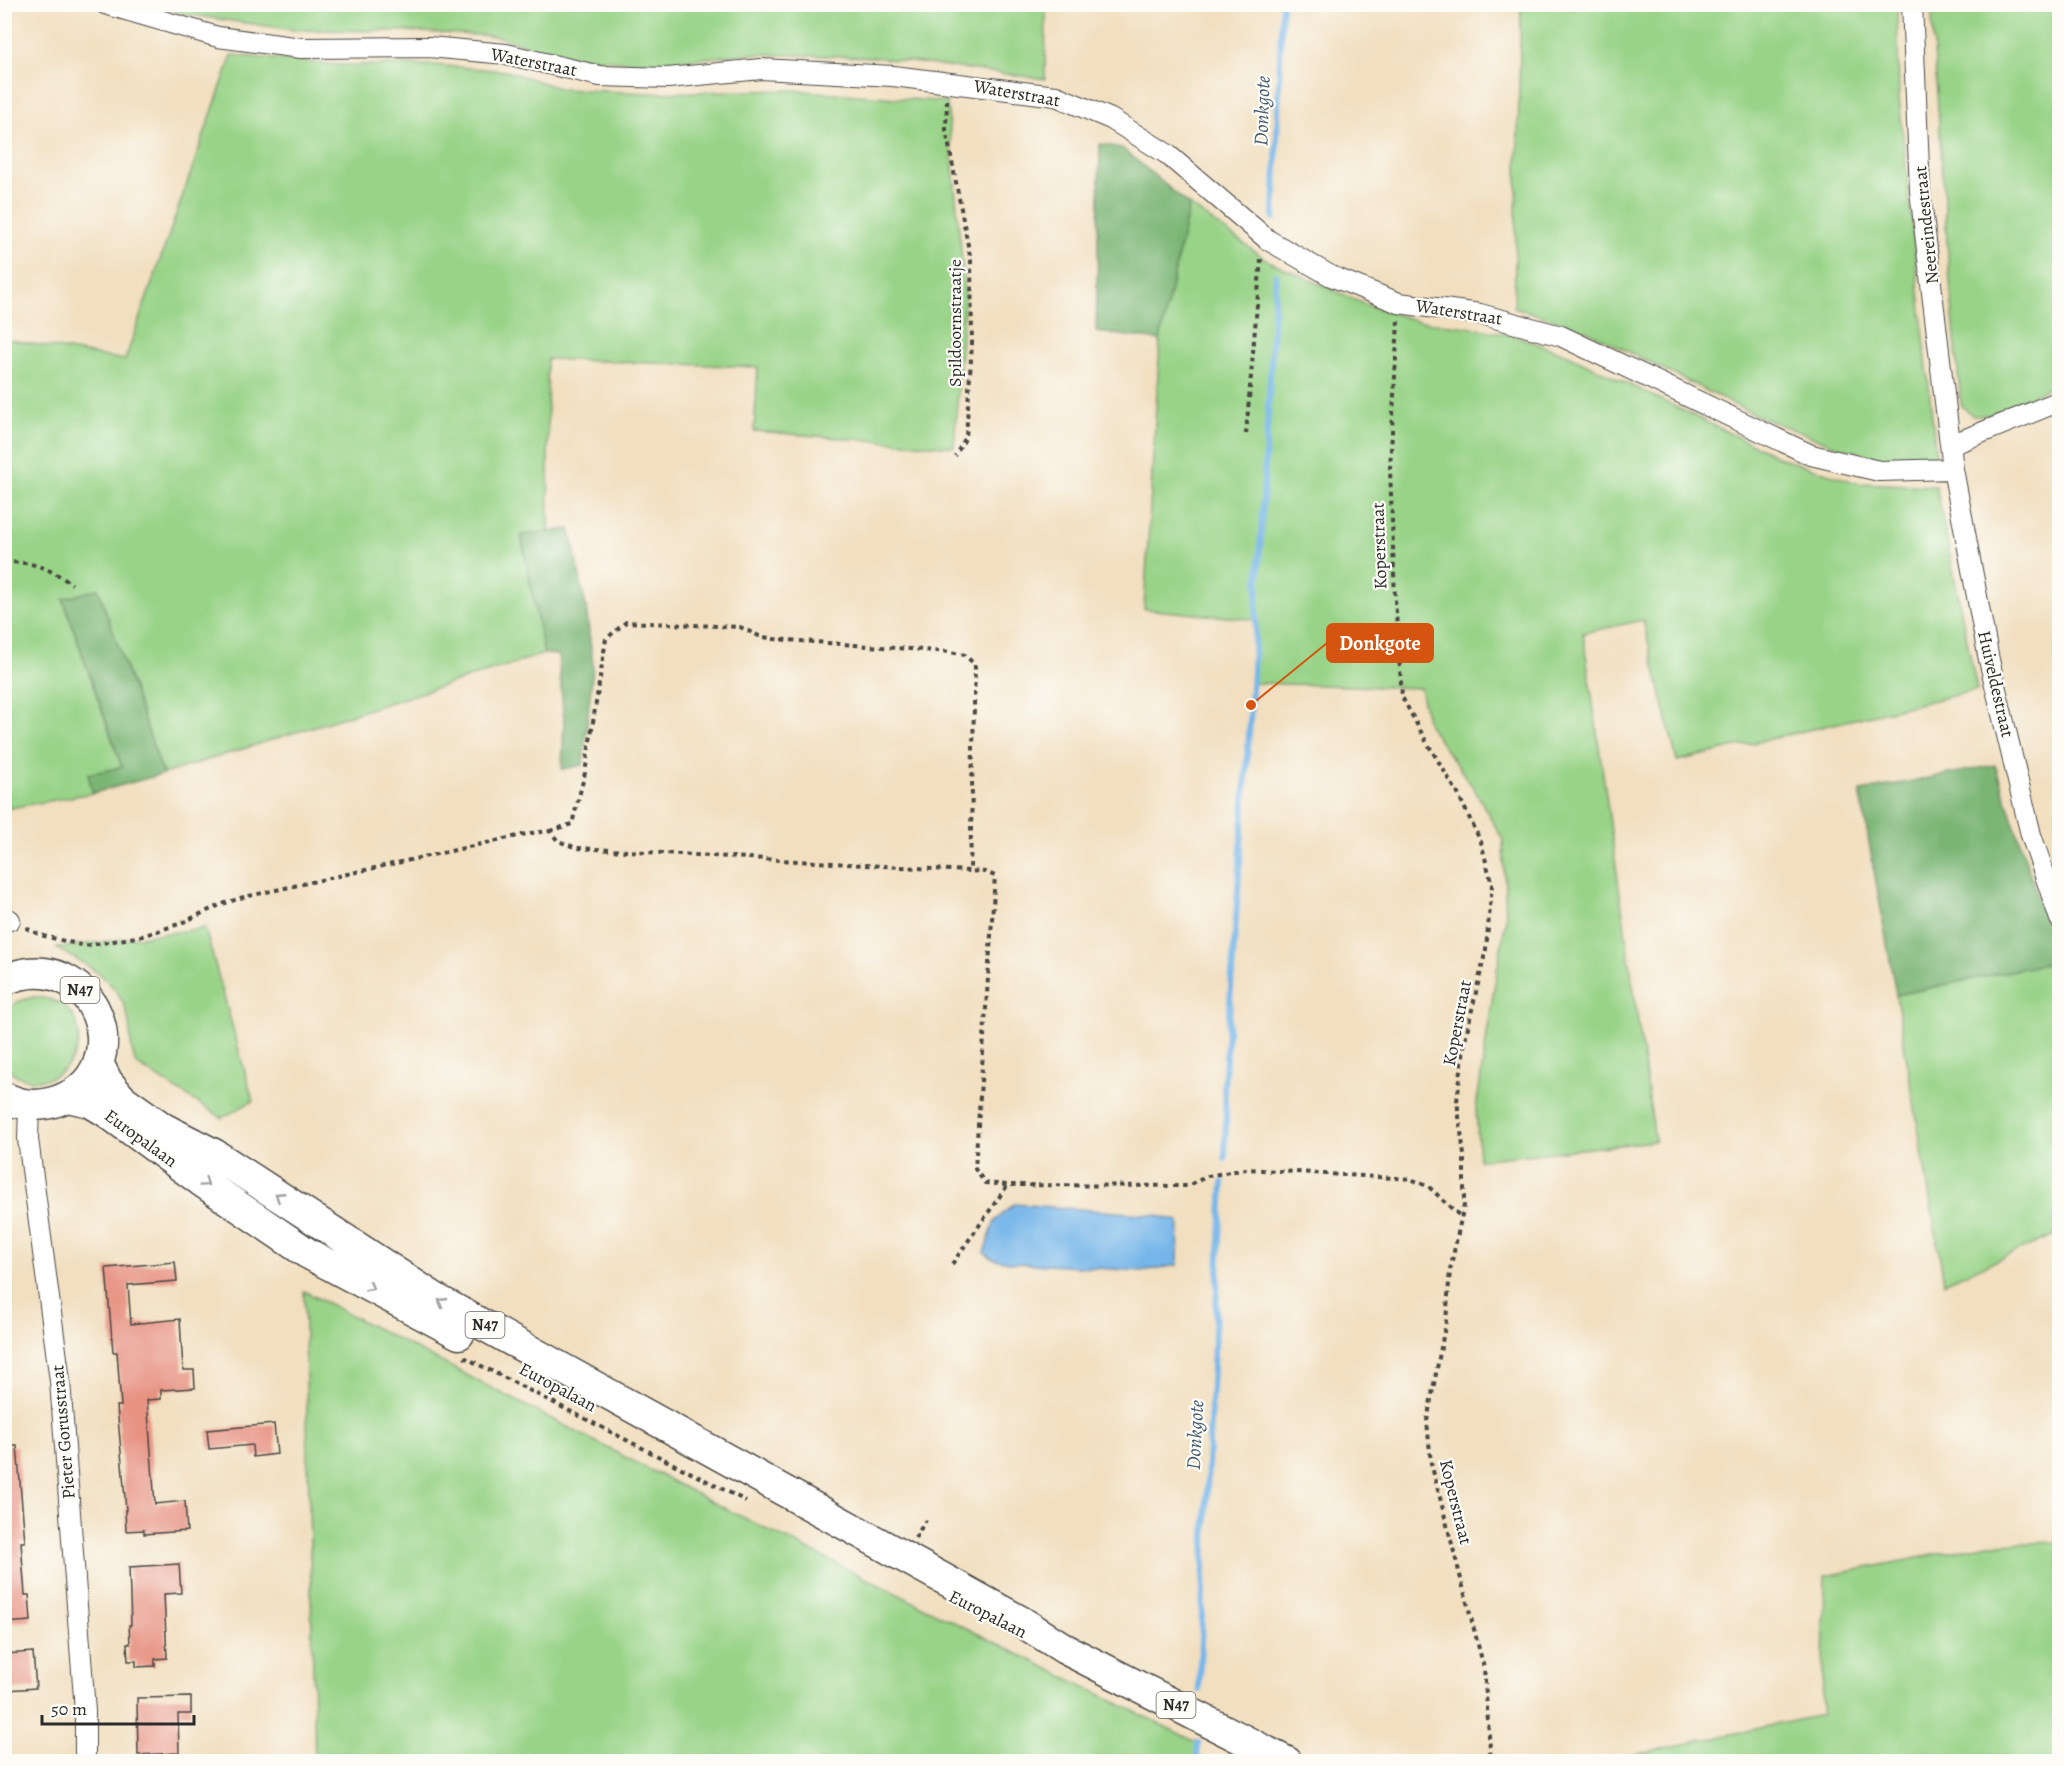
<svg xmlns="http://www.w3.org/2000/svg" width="2064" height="1766" viewBox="0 0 2064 1766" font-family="Alegreya,serif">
	<rect width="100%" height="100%" fill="#fdfcf7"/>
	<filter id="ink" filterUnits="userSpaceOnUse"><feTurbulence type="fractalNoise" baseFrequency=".0167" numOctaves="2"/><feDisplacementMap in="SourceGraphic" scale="12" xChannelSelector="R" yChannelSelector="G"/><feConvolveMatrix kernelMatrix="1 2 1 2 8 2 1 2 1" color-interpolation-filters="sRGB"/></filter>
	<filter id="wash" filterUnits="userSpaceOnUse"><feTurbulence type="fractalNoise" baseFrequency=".008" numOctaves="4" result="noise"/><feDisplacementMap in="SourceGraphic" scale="24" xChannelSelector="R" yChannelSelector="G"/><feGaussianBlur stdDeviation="1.35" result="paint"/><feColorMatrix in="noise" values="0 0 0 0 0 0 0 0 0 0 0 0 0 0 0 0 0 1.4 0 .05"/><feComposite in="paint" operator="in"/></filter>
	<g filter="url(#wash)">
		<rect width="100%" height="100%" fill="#f1dfc0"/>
		<path fill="#98d387" stroke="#627f59" stroke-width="1.5" d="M 154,5 L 1046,5 L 1045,79 L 872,57 L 748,54 L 645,64 L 560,55 L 495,36 L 404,31 L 294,30 L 184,14 Z
			M 1521,5 L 1897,5 L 1899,98 L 1936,456 L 1887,460 L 1841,448 L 1755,415 L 1585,330 L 1514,307 Z
			M 1931,5 L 2059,5 L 2059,383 L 1990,415 L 1973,416 L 1961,405 L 1949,270 Z
			M 232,55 L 340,65 L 433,65 L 507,71 L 562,89 L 646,93 L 793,90 L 947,102 L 965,294 L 954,447 L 754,431 L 758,367 L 547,359 L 549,531 L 521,535 L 544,654 L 163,774 L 98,589 L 63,599 L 122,768 L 88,774 L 93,793 L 5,809 L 4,339 L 125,360 Z
			M 1189,205 L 1270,262 L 1369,306 L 1417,321 L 1467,327 L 1516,336 L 1568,355 L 1781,458 L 1857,483 L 1936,486 L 1977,690 L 1677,761 L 1643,620 L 1583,633 L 1655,1141 L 1479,1160 L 1476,1109 L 1493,994 L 1506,919 L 1503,840 L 1473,787 L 1428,725 L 1420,688 L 1254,683 L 1258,620 L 1144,609 L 1160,340 Z
			M 205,928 L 253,1101 L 222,1118 L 136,1064 C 128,1045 132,1032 127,1013 C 117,978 85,964 56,948 Z
			M 2058,961 L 2059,964 L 2059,1233 L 1944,1283 L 1896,995 Z
			M 33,997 C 44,998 55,999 64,1006 C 96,1032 71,1084 32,1080 C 21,1079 12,1074 5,1065 L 5,1012 L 17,1002 Z
			M 304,1291 L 716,1504 L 1198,1743 L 1197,1761 L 315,1761 Z
			M 2059,1542 L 2059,1761 L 1603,1761 L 1822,1715 L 1825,1576 L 1989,1544 Z"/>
		<path fill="#7ab574" stroke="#527050" stroke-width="1.5" d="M 1100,144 L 1122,148 L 1189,205 L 1160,340 L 1096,332 Z
			M 570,529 L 586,607 L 593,666 L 583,765 L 562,769 L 564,720 L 558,655 L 544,654 L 521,535 Z
			M 98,589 L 163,774 L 93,793 L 88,774 L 122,767 L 63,599 Z
			M 1995,765 L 2058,961 L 1896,995 L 1860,791 Z"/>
		<path fill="#75b5e9" stroke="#50708a" stroke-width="1.5" d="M 1014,1204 L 1155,1215 L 1179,1221 L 1178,1265 L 1142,1271 L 1015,1263 L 993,1259 L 984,1253 L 995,1221 Z"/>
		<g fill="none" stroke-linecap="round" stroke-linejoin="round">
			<path stroke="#75b5e9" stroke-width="6" d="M 1274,218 L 1282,4
				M 1225,1159 L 1226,1118 L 1224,1087 L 1251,705 L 1276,274
				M 1199,1690 L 1209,1441 L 1223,1182
				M 1197,1762 L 1198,1743"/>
		</g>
		<g id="blocks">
			<path fill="#e79282" d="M 175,1262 L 177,1281 L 128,1285 L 131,1324 L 180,1319 L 183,1370 L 194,1370 L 195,1388 L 161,1390 L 161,1399 L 147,1400 L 155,1504 L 185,1501 L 187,1531 L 144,1534 L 144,1530 L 126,1531 L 125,1510 L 126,1510 L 117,1406 L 121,1406 L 117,1352 L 113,1352 L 106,1268 Z
				M 274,1424 L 277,1454 L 253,1457 L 252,1445 L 209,1449 L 207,1430 Z
				M 4,1446 L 17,1446 L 25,1542 L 21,1542 L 25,1595 L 29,1595 L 31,1621 L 4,1623 Z
				M 179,1564 L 181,1593 L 164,1594 L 167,1658 L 155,1659 L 155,1666 L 136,1667 L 136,1661 L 128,1661 L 127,1644 L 130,1644 L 129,1625 L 131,1625 L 129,1567 Z
				M 33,1652 L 36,1688 L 7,1690 L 4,1654 Z
				M 191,1697 L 191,1714 L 178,1714 L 179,1753 L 138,1755 L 137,1698 Z"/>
		</g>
	</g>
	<g filter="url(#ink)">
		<use href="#blocks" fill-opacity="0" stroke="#494641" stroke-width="1.5"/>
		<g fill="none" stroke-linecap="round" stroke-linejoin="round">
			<defs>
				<path id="street" d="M 105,4 L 218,37 L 301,48 L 429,47 L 506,54 L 600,76 L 668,78 L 761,69 L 893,76 L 1056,96 L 1111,119 L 1167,154 L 1268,240 L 1331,276 L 1399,303 L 1480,314 L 1561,336 L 1811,455 L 1879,471 L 1953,469
					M 1912,4 L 1920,191 L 1953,469 L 1989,660 L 2031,835 L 2060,919
					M 1951,445 L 2060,401
					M 4,918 L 10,920
					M 29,1105 L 28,1139 L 60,1381 L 85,1711 L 85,1762"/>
				<path id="primary" d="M 4,980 C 95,941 143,1071 57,1101 C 40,1107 21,1106 4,1097
					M 98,1063 L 107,1081 L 122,1099 L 163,1128 L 214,1154 L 438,1300 L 1022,1622 L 1065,1649 L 1287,1762
					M 68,1097 L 90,1102 L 105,1111 L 201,1181 L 307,1253 L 459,1334"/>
			</defs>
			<use href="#street" stroke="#494641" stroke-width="22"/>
			<use href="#primary" stroke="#494641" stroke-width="33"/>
			<path stroke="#494641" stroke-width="4" stroke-dasharray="4.5 4.5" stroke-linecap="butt" d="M 947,100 L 946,130 L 971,261 L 972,343 L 966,437 L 955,456
				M 1398,321 L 1390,469 L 1395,599 L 1402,697 L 1426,741 L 1457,792 L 1481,842 L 1492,885 L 1486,949 L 1465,1040 L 1457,1101 L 1464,1155 L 1464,1205 L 1450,1270 L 1446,1321 L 1427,1421 L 1431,1463 L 1484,1668 L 1491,1762
				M 1246,434 L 1261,258
				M 4,562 C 36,562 46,567 72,584
				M 550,831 L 572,824 L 585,773 L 606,639 L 626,622 L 740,627 L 759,636 L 774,639 L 950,652 L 965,655 L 975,665 L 970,871
				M 26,928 L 40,935 L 85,946 L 142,936 L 179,924 L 220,905 L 240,898 L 531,833 L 550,831 L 558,841 L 577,848 L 985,872 L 995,876 L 975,1169 L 985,1183 L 1008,1185 L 1187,1186 L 1208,1176 L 1246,1169 L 1411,1179 L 1429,1187 L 1462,1218
				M 952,1264 L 1007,1186
				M 464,1357 L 746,1501
				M 915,1538 L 926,1520"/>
			<use href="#street" stroke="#fff" stroke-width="20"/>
			<use href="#primary" stroke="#fff" stroke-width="30"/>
		</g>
		<defs><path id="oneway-chevron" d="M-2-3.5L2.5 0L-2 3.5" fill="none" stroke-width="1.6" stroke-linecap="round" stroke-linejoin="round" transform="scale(1.5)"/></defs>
		<g stroke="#a0a0a0">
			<use href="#oneway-chevron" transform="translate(205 1183) rotate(35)"/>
			<use href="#oneway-chevron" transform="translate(279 1196) rotate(-147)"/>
			<use href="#oneway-chevron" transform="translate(370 1287) rotate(28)"/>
			<use href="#oneway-chevron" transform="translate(442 1302) rotate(-150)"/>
		</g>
	</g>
	<g text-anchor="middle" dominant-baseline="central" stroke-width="4.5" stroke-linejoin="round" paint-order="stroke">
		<g fill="#fdfcf7" stroke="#6a6a68" stroke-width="1.5">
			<rect x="60.5" y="977" width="39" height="26" rx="4.5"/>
			<rect x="465.5" y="1312" width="39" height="26" rx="4.5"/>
			<rect x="1156.5" y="1692" width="39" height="26" rx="4.5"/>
		</g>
		<g font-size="16" font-weight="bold" fill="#2b2b2b">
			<text x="80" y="990">N47</text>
			<text x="485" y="1325">N47</text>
			<text x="1176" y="1705">N47</text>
		</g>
		<g font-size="18" fill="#2b2b2b" stroke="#fdfcf7">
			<text transform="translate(534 62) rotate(11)">Waterstraat</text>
			<text transform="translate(1017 93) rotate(10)">Waterstraat</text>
			<text transform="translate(1926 225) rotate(-96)">Neereindestraat</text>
			<text transform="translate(1459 312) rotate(9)">Waterstraat</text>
			<text transform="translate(955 323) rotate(-90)">Spildoornstraatje</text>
			<text transform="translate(1379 546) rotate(-92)">Koperstraat</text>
			<text transform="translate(1996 684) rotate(77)">Huiveldestraat</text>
			<text transform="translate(1457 1023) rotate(-79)">Koperstraat</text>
			<text transform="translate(141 1138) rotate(36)">Europalaan</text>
			<text transform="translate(558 1387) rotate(28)">Europalaan</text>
			<text transform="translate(63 1432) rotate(-95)">Pieter Gorusstraat</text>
			<text transform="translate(1456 1502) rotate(76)">Koperstraat</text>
			<text transform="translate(988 1614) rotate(27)">Europalaan</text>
		</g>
		<g font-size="20" font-style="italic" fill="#455b6e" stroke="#fdfcf7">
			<text transform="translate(1262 111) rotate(-88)">Donkgote</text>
			<text transform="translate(1195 1435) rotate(-87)">Donkgote</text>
		</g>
	</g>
	<path fill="none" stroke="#d5540f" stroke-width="2" d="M1251 705L1327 643"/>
	<circle fill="#d5540f" stroke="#fdfcf7" stroke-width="2" cx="1251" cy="705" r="6"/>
	<rect fill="#d5540f" stroke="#d5540f" stroke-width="2" x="1327" y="624" width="106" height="38" rx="6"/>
	<g font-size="20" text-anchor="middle" font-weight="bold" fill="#fff">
		<text x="1380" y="650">Donkgote</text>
	</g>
	<rect width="2064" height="1766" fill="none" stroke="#fdfcf7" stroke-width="24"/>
	<path d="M42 1715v9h152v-9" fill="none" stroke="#2b2b2b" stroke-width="3"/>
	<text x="51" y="1715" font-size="18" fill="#2b2b2b" stroke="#fdfcf7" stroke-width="4.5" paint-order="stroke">50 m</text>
</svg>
